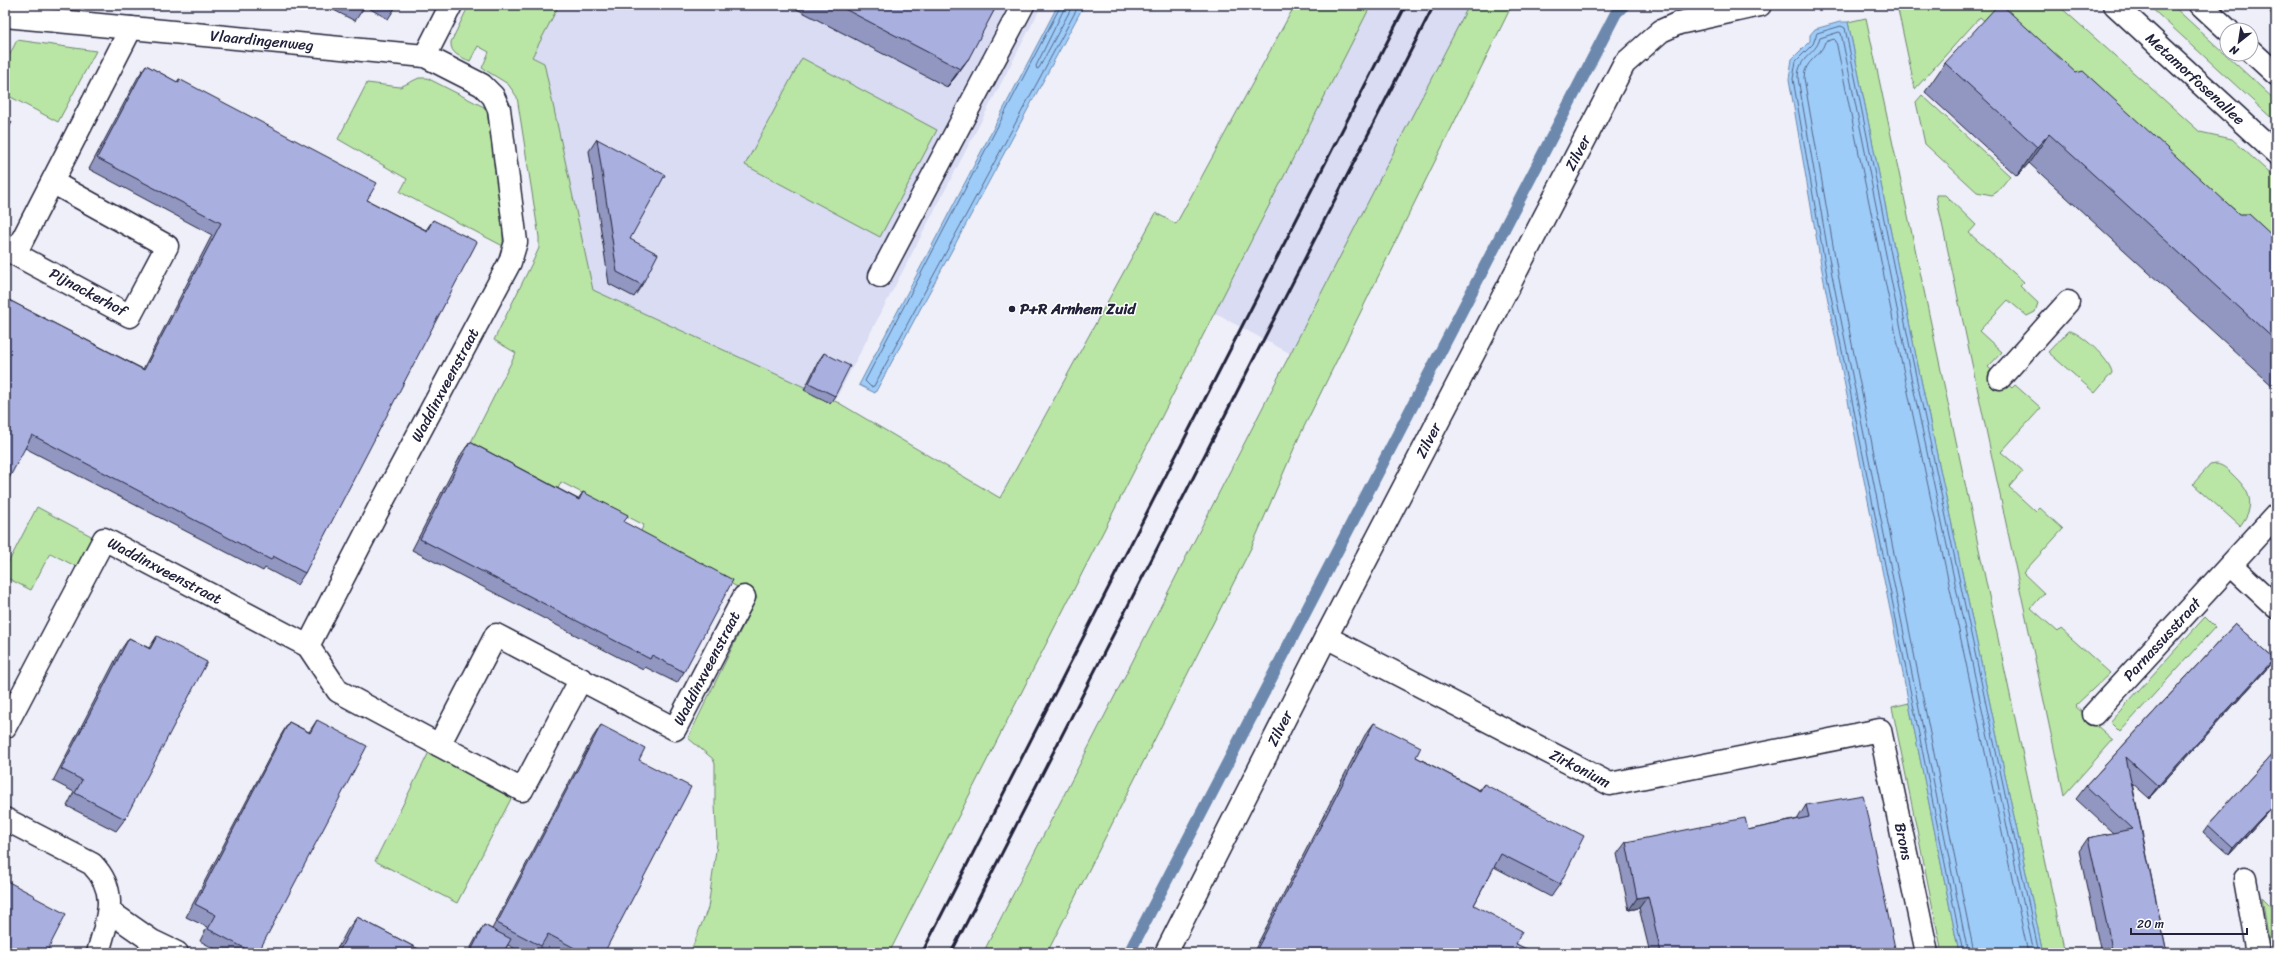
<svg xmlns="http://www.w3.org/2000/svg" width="2281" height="958" viewBox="0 0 2281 958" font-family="Sriracha,sans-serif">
	<rect width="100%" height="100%" fill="#eeeff9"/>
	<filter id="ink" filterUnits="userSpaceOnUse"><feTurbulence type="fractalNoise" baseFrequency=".025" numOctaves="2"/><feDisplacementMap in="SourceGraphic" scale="8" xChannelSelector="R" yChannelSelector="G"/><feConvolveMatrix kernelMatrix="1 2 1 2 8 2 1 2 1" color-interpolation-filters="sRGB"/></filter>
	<g filter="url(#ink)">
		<path fill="#d9dcf2" d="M 558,5 L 1042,5 L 830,410 L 593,290 L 544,63 L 532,57 Z
			M 1344,5 L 1482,5 L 1293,355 L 1203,307 Z"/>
		<path fill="#b9e6a4" stroke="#6e8470" d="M 469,5 L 559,5 L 532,57 L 544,63 L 593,290 L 839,403 L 1000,498 L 1156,213 L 1176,224 L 1295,5 L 1371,5 L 889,953 L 690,953 L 708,908 L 717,843 L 715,805 L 715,764 L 713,759 L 688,738 L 757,597 L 638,536 L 644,525 L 561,482 L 555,495 L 468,448 L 516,353 L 494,340 L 534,259 L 539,248 L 539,237 L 517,97 L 508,84 L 482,68 L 489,52 L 478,46 L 470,61 C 461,57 450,54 451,42 Z
			M 1469,5 L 1512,5 L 1299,437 L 1251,548 L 1047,953 L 983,953 Z
			M 1897,5 L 2058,5 L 2200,132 L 2232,139 L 2276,179 L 2276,280 L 1980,17 L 1915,89 Z
			M 2148,5 L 2172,5 L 2276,101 L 2276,122 Z
			M 2264,5 L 2276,5 L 2276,20 L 2275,18 Z
			M 1866,18 L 2065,953 L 2043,953 L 1917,361 L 1848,22 Z
			M 17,40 L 96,51 L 58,122 L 5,94 L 5,64 Z
			M 802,58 L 937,130 L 880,237 L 745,165 Z
			M 419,78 L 427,78 L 484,107 L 487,112 L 503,216 L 503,246 L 400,192 L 407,179 L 338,139 L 367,83 L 400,87 Z
			M 1922,95 L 2010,176 L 1997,192 L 1992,195 L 1977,192 L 1925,144 L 1916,102 Z
			M 1936,195 L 1945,195 L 1976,225 L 1969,233 L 2024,282 L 2020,286 L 2038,303 L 2035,312 L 2027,316 L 2008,300 L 1979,331 L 2002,352 L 1988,367 L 2012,388 L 2015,385 L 2041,408 L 2001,452 L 2023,471 L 2009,487 L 2036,512 L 2040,508 L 2063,529 L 2023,573 L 2044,593 L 2031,608 L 2058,632 L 2061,629 L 2110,673 L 2075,706 L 2113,740 L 2064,795 Z
			M 2068,331 C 2079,330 2112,362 2112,373 L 2095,393 L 2048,352 Z
			M 2216,464 C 2223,465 2227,469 2232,474 C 2250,491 2257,504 2240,526 L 2193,484 L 2210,465 Z
			M 37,507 L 93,537 L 77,567 L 50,553 L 31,590 L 5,577 L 5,569 Z
			M 2205,617 L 2215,627 L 2120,732 L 2110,722 Z
			M 1909,703 L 1959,953 L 1942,953 L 1892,707 Z
			M 431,748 L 514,793 L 457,903 L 375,861 Z
			M 2262,898 L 2276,912 L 2276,953 L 2271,953 Z"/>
		<path fill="#9eccf9" stroke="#6c88ad" d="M 1058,5 L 1084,5 L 875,393 L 859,385 Z
			M 1840,22 L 1848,22 L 1917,361 L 2043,953 L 1959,953 L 1823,276 L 1789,79 L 1792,59 L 1810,41 L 1810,35 L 1815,29 Z"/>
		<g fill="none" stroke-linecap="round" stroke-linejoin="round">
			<path stroke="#546687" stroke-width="1" d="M 1061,5 L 865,381 L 871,387 L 874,386 L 1079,5
				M 1066,5 L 1036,66 L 1037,69 L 1039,68 L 1073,5
				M 1963,953 L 1827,276 L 1793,79 L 1796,61 L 1813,44 L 1817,33 L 1841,26 L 1845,28 L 1913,362 L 2039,953
				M 1968,953 L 1832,275 L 1798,78 C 1798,56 1816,55 1820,38 L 1839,32 L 1841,33 L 1908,363 L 2034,953
				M 1974,953 L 1838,274 L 1804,78 C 1804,60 1821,57 1825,42 L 1834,39 L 1836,41 L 1902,364 L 2028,953"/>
			<path stroke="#6c88ad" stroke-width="12" d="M 1129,953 L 1616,13 L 1624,5"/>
			<defs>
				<g id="minor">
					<path id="s1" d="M 5,16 L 425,56 L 482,85 L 493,96 L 499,109 L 516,242 L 510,262 L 380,506 L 308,646"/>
					<path d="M 425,56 L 451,5"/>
					<path d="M 52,182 L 167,246 L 130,316 L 15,254 L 131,28"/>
					<path d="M 880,276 L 1023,5"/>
					<path d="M 2000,378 L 2068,302"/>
					<path d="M 2231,565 L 2276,607"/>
					<path id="s2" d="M 1326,637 L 1610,784 L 1880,730 L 1927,953"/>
					<path id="s3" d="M 2094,714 L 2276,515"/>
					<path id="s4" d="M 5,727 L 104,539 L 308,646 L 338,691 L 439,745 L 496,635 L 675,729 L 744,597"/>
					<path d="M 439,745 L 522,790 L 581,679"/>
					<path d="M 5,819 L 92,864 C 120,893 107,919 98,953"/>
					<path d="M 2245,879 L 2258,953"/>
					<path d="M 109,911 L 152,941 L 177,953"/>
					<path id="s5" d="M 1166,953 L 1326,637 L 1624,64 L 1661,31 L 1679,23 L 1760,5"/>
				</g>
				<g id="major">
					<path id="s6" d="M 2115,5 L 2276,153"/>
					<path d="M 2201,5 L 2228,30"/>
					<path d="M 2251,51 L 2276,74"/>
				</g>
			</defs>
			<use href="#minor" stroke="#22223b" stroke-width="25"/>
			<use href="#major" stroke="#22223b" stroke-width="25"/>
			<use href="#minor" stroke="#fff" stroke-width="22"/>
			<use href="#major" stroke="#fff" stroke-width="22"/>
			<path stroke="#22223b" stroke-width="3" d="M 922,953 L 1406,5
				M 951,953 L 1434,5"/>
		</g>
		<path fill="#9197c1" stroke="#22223b" d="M 324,5 L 397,5 L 388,19 L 365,6 L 355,21 Z
			M 789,5 L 997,5 L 956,76 L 947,87 Z
			M 1945,63 L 2076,73 L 2239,214 L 2276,239 L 2276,389 L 2029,163 L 2017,176 L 1925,92 Z
			M 146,65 L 177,82 L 179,79 L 367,200 L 426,230 L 433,220 L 305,573 L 297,585 L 265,568 L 263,571 L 25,448 L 5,298 L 143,369 L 212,235 L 89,169 L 138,77 Z
			M 597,139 L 630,239 L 642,285 L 634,297 L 609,284 L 589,151 Z
			M 824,353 L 835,396 L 830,403 L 804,390 L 819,360 Z
			M 470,442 L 578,499 L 583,492 L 624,522 L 684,672 L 677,683 L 645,667 L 643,670 L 412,550 L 462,453 Z
			M 2235,624 L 2274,659 L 2264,672 L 2149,798 L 2132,783 L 2167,953 L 2101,953 L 2079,851 L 2088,838 L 2113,833 L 2076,799 L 2086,786 Z
			M 157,636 L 125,819 L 116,831 L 67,806 L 74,792 L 53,781 L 120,651 L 129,638 L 149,648 Z
			M 317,720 L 258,953 L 222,953 L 200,941 L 207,927 L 186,917 L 281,735 L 289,722 L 309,732 Z
			M 1374,723 L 1416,757 L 1479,790 L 1484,784 L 1560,884 L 1551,897 L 1494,867 L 1474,905 L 1527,953 L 1253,953 L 1365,735 Z
			M 601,725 L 639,760 L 604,953 L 552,953 L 541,947 L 537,953 L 523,953 L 508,945 L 503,953 L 468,953 L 476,938 L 484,925 L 492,929 L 593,737 Z
			M 2276,750 L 2276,803 L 2229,855 L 2203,832 L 2208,825 Z
			M 1806,805 L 1896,953 L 1650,953 L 1639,908 L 1629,910 L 1617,854 L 1626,842 L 1748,830 L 1798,819 L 1798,818 Z
			M 357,917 L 426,953 L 335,953 L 348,929 Z"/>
		<path fill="#767b9d" stroke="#22223b" d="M 969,58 L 956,76 L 947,87 L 960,69 Z
			M 2049,134 L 2029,163 L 2017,176 L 2037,147 Z
			M 2274,659 L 2264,672 L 2149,798 L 2158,786 Z
			M 2276,802 L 2276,803 L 2229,855 L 2233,848 Z
			M 1648,896 L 1639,908 L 1629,910 L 1637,898 Z"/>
		<path fill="#a9b0e0" stroke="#22223b" d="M 357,5 L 365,5 L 364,9 Z
			M 837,5 L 997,5 L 969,58 L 960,69 Z
			M 1998,5 L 2002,5 L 2076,73 L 2083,71 L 2239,214 L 2249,214 L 2276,239 L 2276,341 L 2049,134 L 2037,147 L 1945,63 Z
			M 146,65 L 179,83 L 179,79 L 377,183 L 367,200 L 427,231 L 433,220 L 477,242 L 305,573 L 273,556 L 271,560 L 32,435 L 5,486 L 5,298 L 144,370 L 221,223 L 97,158 Z
			M 5,119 L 12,122 L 5,136 Z
			M 597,139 L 665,175 L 630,239 L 658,254 L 642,285 L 617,272 Z
			M 824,353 L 850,366 L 835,396 L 809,383 Z
			M 470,442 L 579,500 L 583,492 L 628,515 L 624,522 L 733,580 L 684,672 L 652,655 L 650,659 L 420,539 Z
			M 2235,624 L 2274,659 L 2158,786 L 2126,757 L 2167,953 L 2113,953 L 2088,838 L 2132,829 L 2086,786 Z
			M 157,636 L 207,662 L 125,819 L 75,793 L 82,780 L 61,769 L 129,638 L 150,649 Z
			M 317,720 L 367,746 L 258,953 L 254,953 L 208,929 L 216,915 L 195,904 L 289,722 L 310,733 Z
			M 1374,723 L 1421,747 L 1416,757 L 1480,791 L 1484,784 L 1584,836 L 1560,884 L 1501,854 L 1474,905 L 1522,931 L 1516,944 L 1529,950 L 1527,953 L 1255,953 Z
			M 601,725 L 645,748 L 639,760 L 691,787 L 604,953 L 584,953 L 548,934 L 541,946 L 497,923 Z
			M 2276,750 L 2276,802 L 2233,848 L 2208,825 Z
			M 1863,795 L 1896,953 L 1661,953 L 1648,896 L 1637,898 L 1626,842 L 1745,818 L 1748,830 L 1809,817 L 1806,805 Z
			M 5,880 L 35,896 L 34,897 L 66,914 L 46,953 L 5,953 Z
			M 357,917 L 426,953 L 338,953 Z
			M 484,925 L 511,939 L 503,953 L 470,953 Z"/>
	</g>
	<circle fill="#22223b" stroke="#fff" stroke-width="1.5" cx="1012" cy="309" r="4"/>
	<g text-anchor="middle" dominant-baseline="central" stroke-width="3" stroke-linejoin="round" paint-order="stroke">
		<g font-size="15" fill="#22223b" stroke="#fff">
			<text stroke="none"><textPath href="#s1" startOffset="258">Vlaardingenweg</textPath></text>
			<text stroke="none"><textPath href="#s6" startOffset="109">Metamorfosenallee</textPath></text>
			<text stroke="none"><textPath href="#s5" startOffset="900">Zilver</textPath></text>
			<text transform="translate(88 292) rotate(28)">Pijnackerhof</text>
			<text transform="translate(445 385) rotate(-62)">Waddinxveenstraat</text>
			<text stroke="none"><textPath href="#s5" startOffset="576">Zilver</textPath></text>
			<text stroke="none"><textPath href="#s4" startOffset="281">Waddinxveenstraat</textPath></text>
			<text stroke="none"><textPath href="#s3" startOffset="101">Parnassusstraat</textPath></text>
			<text stroke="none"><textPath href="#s4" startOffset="1006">Waddinxveenstraat</textPath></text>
			<text stroke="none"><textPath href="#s5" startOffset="252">Zilver</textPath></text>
			<text stroke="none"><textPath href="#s2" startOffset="286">Zirkonium</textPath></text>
			<text stroke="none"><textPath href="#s2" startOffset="709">Brons</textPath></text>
		</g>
		<g font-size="15" font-weight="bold" fill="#22223b" stroke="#fff" text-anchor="start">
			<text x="1020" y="309">P+R Arnhem Zuid</text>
		</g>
	</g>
	<rect width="2281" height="958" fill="none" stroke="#fff" stroke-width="20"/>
	<rect x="10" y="10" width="2261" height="938" fill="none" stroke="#22223b" stroke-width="1.5" filter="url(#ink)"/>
	<g transform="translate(2239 42) rotate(210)"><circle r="19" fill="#ffffff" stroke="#a7a7b1"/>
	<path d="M0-3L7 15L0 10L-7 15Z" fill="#22223b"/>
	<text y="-6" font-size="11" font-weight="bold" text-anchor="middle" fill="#22223b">N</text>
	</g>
	<path d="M2131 928v6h116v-6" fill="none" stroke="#22223b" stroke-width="2"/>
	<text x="2137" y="928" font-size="12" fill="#22223b" stroke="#ffffff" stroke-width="3" paint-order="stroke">20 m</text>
</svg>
